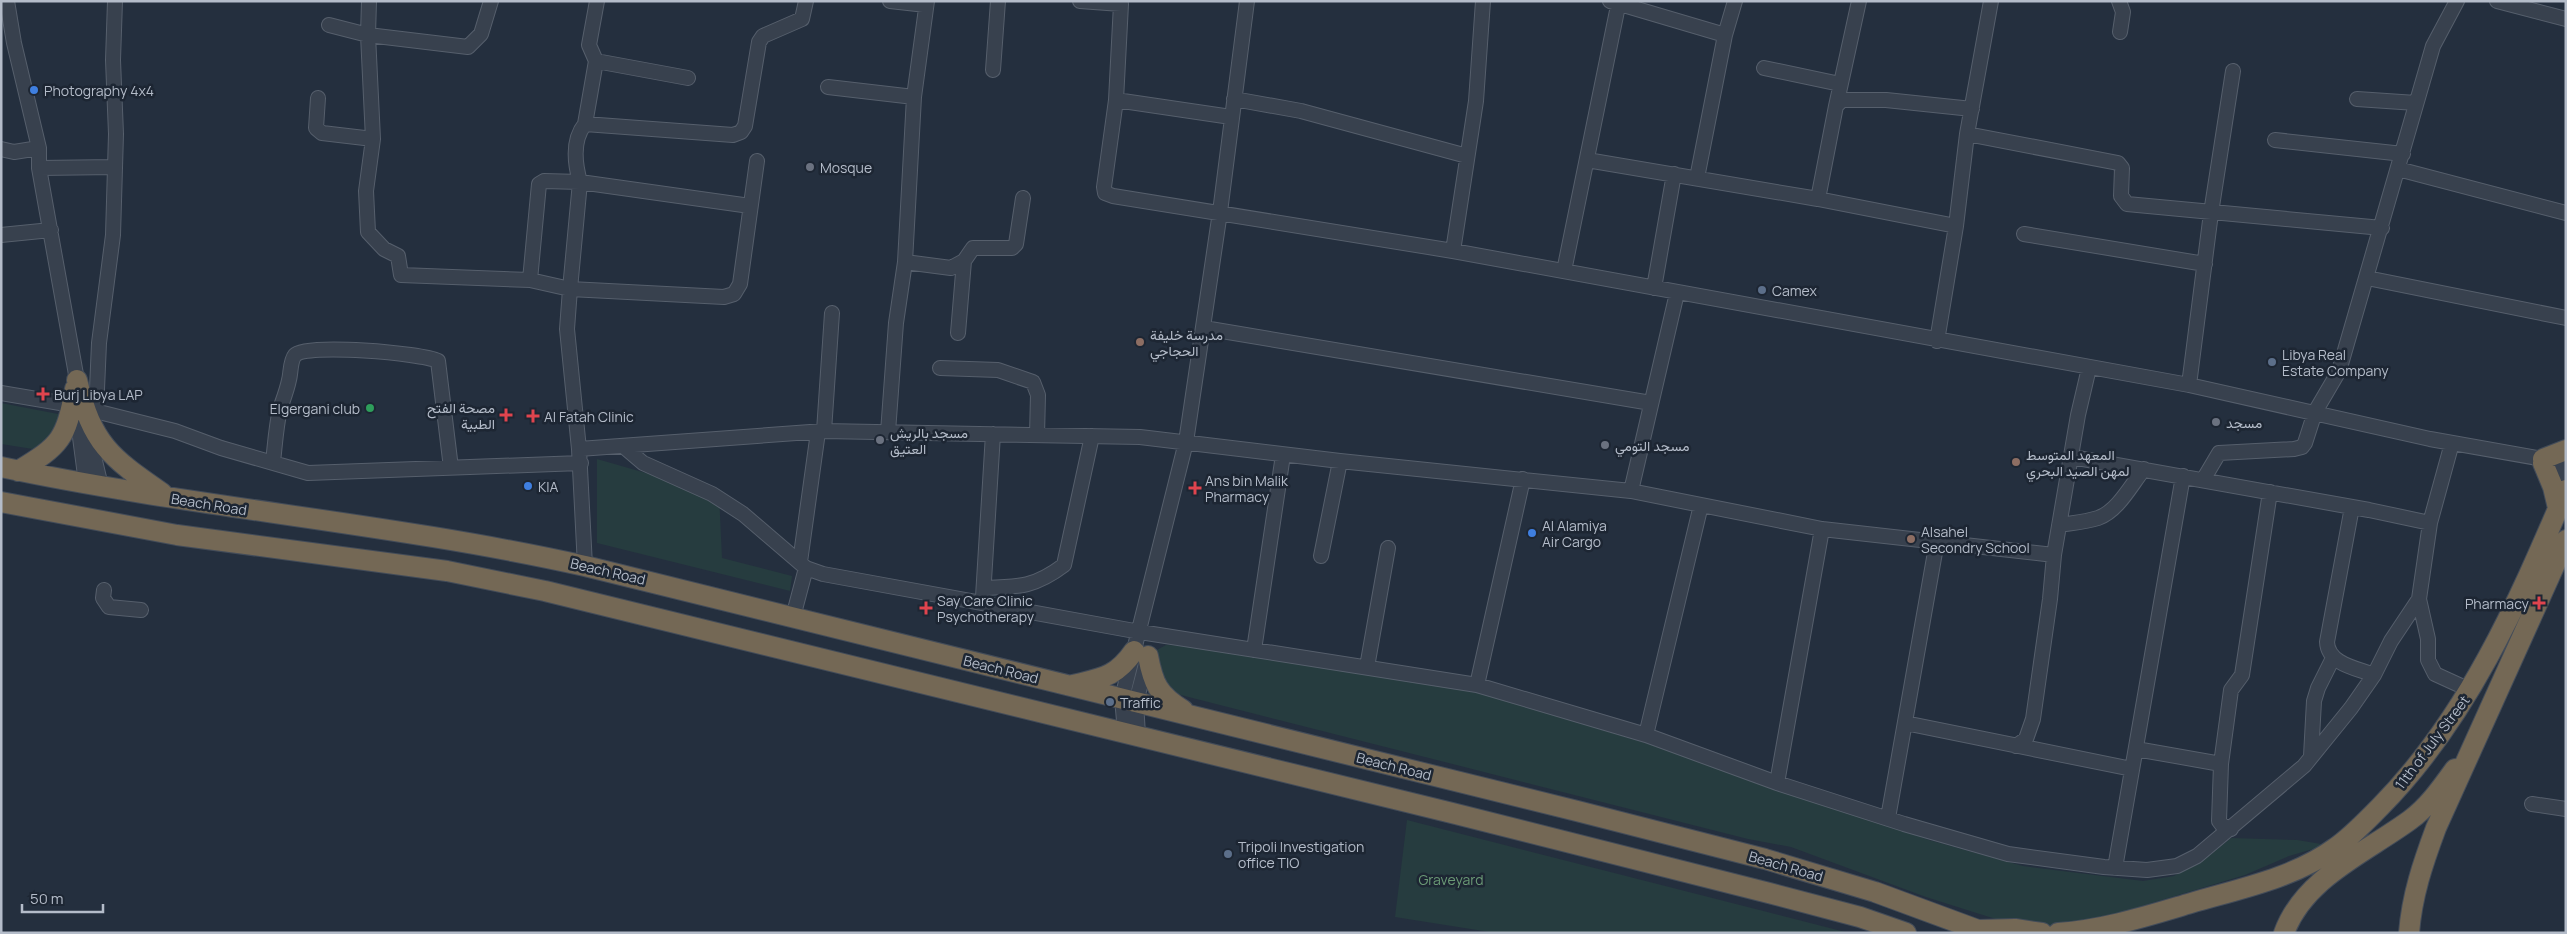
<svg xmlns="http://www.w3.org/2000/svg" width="2567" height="934" viewBox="0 0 2567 934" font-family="Manrope,Vazirmatn,sans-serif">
	<rect width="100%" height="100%" fill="#242f3e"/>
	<path fill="#263c3f" d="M 1,403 L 58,414 L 60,423 L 48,446 L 33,449 L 1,444 Z
		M 597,459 L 719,494 L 722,558 L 792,576 L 790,591 L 597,543 Z
		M 1166,645 L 1188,646 L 1416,680 L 1484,694 L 1744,773 L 1822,803 L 1929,840 L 2023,866 L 2143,881 L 2174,876 L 2209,856 L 2231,838 L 2297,840 L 2327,845 L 2289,856 L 2245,875 L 2092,921 L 2048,927 L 2005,922 L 1926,897 L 1791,847 L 1748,839 L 1169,692 L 1156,663 L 1157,650 Z
		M 1407,820 L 1849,933 L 1496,933 L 1395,917 Z"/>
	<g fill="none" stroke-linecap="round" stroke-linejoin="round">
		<defs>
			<path id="minor" d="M 7,1 L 14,43 L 39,148 L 39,168 L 77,380 L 78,422 L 86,483
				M 369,1 L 368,35 L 373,139 L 366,191 L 368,232 L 384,249 L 398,256 L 401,275 L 530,280
				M 597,1 L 589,45 L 596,61 L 585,124 C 572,140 575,164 580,182 L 544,181 L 539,184 L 530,280 L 570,289 L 580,182 L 750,206
				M 890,1 L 926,5
				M 1080,1 L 1121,4 L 1116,100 L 1104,187 L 1105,193 L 1113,196 L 1453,251 L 2189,385 L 2430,439 L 2566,463
				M 1610,1 L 1725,35 L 1697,178
				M 2119,1 L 2123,12 L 2120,32
				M 2497,1 L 2566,19
				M 329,25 L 368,35 L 468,47 L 481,34 L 491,1
				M 1725,35 L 1735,1
				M 596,61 L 688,78
				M 1764,68 L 1840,84
				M 993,70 L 998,1
				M 828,87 L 914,97
				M 318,98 L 316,128 L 322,133 L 373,139
				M 1234,99 L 1301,111 L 1467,156
				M 2357,99 L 2416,103
				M 1116,100 L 1231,117
				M 1836,106 L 1859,1
				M 585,124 L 733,135 L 741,132 L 745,126 L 759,42 L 763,36 L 802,19 L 806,1
				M 1967,134 L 2118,163 L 2122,168 L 2121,196 L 2127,204 L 2382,228
				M 2275,140 L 2403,154
				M 1,149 L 14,152 L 39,148
				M 1587,160 L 1818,199 L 1836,106 L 1842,100 L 1886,100 L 1972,109
				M 39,168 L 115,167
				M 2398,169 L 2566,213
				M 1818,199 L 1956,226
				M 2024,234 L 2205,264
				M 1,235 L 51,230
				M 1453,251 L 1476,101 L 1483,1
				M 905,262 L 951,268 L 964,261 L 973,248 L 1012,248 L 1016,244 L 1023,198
				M 1564,271 L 1619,1
				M 2367,278 L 2566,318
				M 1654,288 L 1674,174
				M 1204,328 L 1651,403
				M 958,333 L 964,261
				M 1937,341 L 1956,226 L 1967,134 L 1991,1
				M 940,368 L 998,370 L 1033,382 L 1038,395 L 1037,435
				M 2189,385 L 2211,213 L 2233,71
				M 1,393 L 72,405
				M 83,408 L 175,431 L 221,448 L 308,473 L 581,463
				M 96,412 L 99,343 L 113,235 L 116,134 L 113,60 L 115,1
				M 87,427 L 101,486
				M 824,431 L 832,313
				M 888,432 L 896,323 L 905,262 L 914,97 L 927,1
				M 623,446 L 643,463 L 712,494 L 743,514 L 806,568 L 823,574 L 1140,632 L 1477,685 L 1646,735 L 1701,505
				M 579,449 L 567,329 L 570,289 L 724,297 L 734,294 L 740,284 L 757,161
				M 2072,457 L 2369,510 L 2430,523 L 2419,599 L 2428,639 L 2428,660 L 2435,674 L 2470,690
				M 273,462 C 275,445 276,427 280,409 C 283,400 287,390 289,380 C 291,373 290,361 295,355 C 305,343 422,353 438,361 L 451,468
				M 2544,464 L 2566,479
				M 2203,480 L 2219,453 L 2294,449 L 2302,447 L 2305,443 L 2315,412 L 2339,371 L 2433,46 L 2457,1
				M 1631,491 L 1677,293
				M 2352,507 L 2327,642 C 2328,664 2356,668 2374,675
				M 2430,523 L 2452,443
				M 2059,525 C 2072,523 2086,522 2098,518 C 2118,511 2131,485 2144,469
				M 1321,556 L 1340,461
				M 800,562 L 818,432
				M 585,566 L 579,449 L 824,431 L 1140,437 L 1340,461 L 1631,491 L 1822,529 L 2054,555 L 2078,415 L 2089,368
				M 984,588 C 1019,587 1035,587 1064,565 L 1092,436
				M 104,590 L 103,598 L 109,607 L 141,610
				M 983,597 L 993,434
				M 793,617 L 806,568
				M 1254,650 L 1283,455
				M 1367,667 L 1388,548
				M 1477,685 L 1523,479
				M 1905,723 L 2132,769
				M 1125,732 L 1122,698 L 1186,442 L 1220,212 L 1247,1
				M 1138,735 L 1136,702 L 1147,660
				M 1646,735 L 1777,783 L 1904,824 L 2008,854 L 2104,867 L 2147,870 L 2177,866 L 2197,856 L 2304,766 L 2351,708 L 2374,675 L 2391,641 L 2419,599
				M 2016,746 L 2026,739 L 2033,719 L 2050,599 L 2054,555
				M 2136,749 L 2221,764
				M 2311,756 L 2314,701 L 2318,688 L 2333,658
				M 1777,783 L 1822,529
				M 2532,804 L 2566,809
				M 1888,818 L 1937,541
				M 2231,829 L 2222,825 L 2219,821 L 2221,764 L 2231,690 L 2242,675 L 2270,492
				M 2115,868 L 2183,476"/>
			<path id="highway" d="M 77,380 C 92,444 110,457 162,493
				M 2543,459 L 2566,450
				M 2543,463 L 2553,487 L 2558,508
				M 1,467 C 195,508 392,523 585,566 L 1577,811 L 1765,859 L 1875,892 L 1986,933
				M 18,471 C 61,445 66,439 75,389
				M 1,502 L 177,535 L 447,571 L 545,591 L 1452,813 L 1769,893 L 1860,917 L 1906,933
				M 1148,656 C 1153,683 1158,695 1183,710
				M 1073,685 C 1102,678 1116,677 1134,651
				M 1978,930 L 2015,929 L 2042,933
				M 2058,933 C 2104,930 2147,916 2191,903 C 2239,889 2294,878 2335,848 C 2351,837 2365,822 2380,807 C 2467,719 2518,603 2566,490
				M 2284,933 C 2304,878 2365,853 2410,820 C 2428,807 2442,787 2455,769
				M 2409,933 C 2412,895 2423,863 2436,828 L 2566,540"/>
		</defs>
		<use href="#minor" stroke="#565f6c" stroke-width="16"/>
		<use href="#highway" stroke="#434c59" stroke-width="22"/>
		<use href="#minor" stroke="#38414e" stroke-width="14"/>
		<use href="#highway" stroke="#746855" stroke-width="20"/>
	</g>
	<g fill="#3f7fe0" stroke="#1d2633" stroke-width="2">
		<circle cx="34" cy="90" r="5"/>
		<circle cx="528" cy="486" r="5"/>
		<circle cx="1532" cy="533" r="5"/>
	</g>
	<g fill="#6b7280" stroke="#1d2633" stroke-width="2">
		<circle cx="810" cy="167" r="5"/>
		<circle cx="2216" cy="422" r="5"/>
		<circle cx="880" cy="440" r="5"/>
		<circle cx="1605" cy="445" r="5"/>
	</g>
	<g fill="#5c6f8a" stroke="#1d2633" stroke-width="2">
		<circle cx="1762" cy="290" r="5"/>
		<circle cx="2272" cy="362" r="5"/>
		<circle cx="1110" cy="702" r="5"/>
		<circle cx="1228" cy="854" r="5"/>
	</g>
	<g fill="#8d6e63" stroke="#1d2633" stroke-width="2">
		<circle cx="1140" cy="342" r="5"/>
		<circle cx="2016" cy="462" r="5"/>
		<circle cx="1911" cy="539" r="5"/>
	</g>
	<g fill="#e0444e" stroke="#1d2633" stroke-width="2">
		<path d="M40.5 386.5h5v5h5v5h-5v5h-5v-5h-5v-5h5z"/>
		<path d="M503.5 407.5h5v5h5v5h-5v5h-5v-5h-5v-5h5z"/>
		<path d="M530.5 408.5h5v5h5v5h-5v5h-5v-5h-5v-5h5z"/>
		<path d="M1192.5 480.5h5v5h5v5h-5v5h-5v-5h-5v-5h5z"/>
		<path d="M2536.5 595.5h5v5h5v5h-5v5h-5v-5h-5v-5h5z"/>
		<path d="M923.5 600.5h5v5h5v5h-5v5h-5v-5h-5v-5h5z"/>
	</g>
	<circle fill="#2e9e5b" stroke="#1d2633" stroke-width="2" cx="370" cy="408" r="5"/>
	<g text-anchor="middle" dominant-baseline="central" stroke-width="5" stroke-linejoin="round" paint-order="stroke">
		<g font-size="14" fill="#b4bcc9" stroke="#1d2633" text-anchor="start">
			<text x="44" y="90">Photography 4x4</text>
			<text x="820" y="167">Mosque</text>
			<text x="1772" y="290">Camex</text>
			<text x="1150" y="334">مدرسة خليفة<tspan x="1150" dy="16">الحجاجي</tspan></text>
			<text x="2282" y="354">Libya Real<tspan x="2282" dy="16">Estate Company</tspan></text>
			<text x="54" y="394">Burj Libya LAP</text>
			<text x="495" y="407" text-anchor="end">مصحة الفتح<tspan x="495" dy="16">الطبية</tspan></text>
			<text x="360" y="408" text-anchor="end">Elgergani club</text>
			<text x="544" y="416">Al Fatah Clinic</text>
			<text x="2226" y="422">مسجد</text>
			<text x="890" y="432">مسجد بالريش<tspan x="890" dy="16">العتيق</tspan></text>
			<text x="1615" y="445">مسجد التومي</text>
			<text x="2026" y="454">المعهد المتوسط<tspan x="2026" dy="16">لمهن الصيد البحري</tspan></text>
			<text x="1205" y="480">Ans bin Malik<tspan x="1205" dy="16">Pharmacy</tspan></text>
			<text x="538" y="486">KIA</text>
			<text x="1542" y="525">Al Alamiya<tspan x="1542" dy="16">Air Cargo</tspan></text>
			<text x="1921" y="531">Alsahel<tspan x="1921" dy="16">Secondry School</tspan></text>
			<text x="937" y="600">Say Care Clinic<tspan x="937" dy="16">Psychotherapy</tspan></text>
			<text x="2529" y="603" text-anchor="end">Pharmacy</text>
			<text x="1120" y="702">Traffic</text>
			<text x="1238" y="846">Tripoli Investigation<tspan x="1238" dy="16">office TIO</tspan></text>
		</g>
		<g font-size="14" fill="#b4bcc9" stroke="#1d2633">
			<text transform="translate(209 504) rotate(9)">Beach Road</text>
			<text transform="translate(608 571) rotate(13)">Beach Road</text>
			<text transform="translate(1001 669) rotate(14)">Beach Road</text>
			<text transform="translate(2432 742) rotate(-53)">11th of July Street</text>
			<text transform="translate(1394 766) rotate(14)">Beach Road</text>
			<text transform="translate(1786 866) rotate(16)">Beach Road</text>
		</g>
		<g font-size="14" fill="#6b9a76" stroke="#1d2633">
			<text x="1451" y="879">Graveyard</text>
		</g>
	</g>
	<rect width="2567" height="934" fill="none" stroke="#b4bcc9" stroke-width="5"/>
	<path d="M22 904v8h81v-8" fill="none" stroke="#b4bcc9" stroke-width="2.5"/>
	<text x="30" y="904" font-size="15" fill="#b4bcc9" stroke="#1d2633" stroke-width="4" paint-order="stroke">50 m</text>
</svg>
